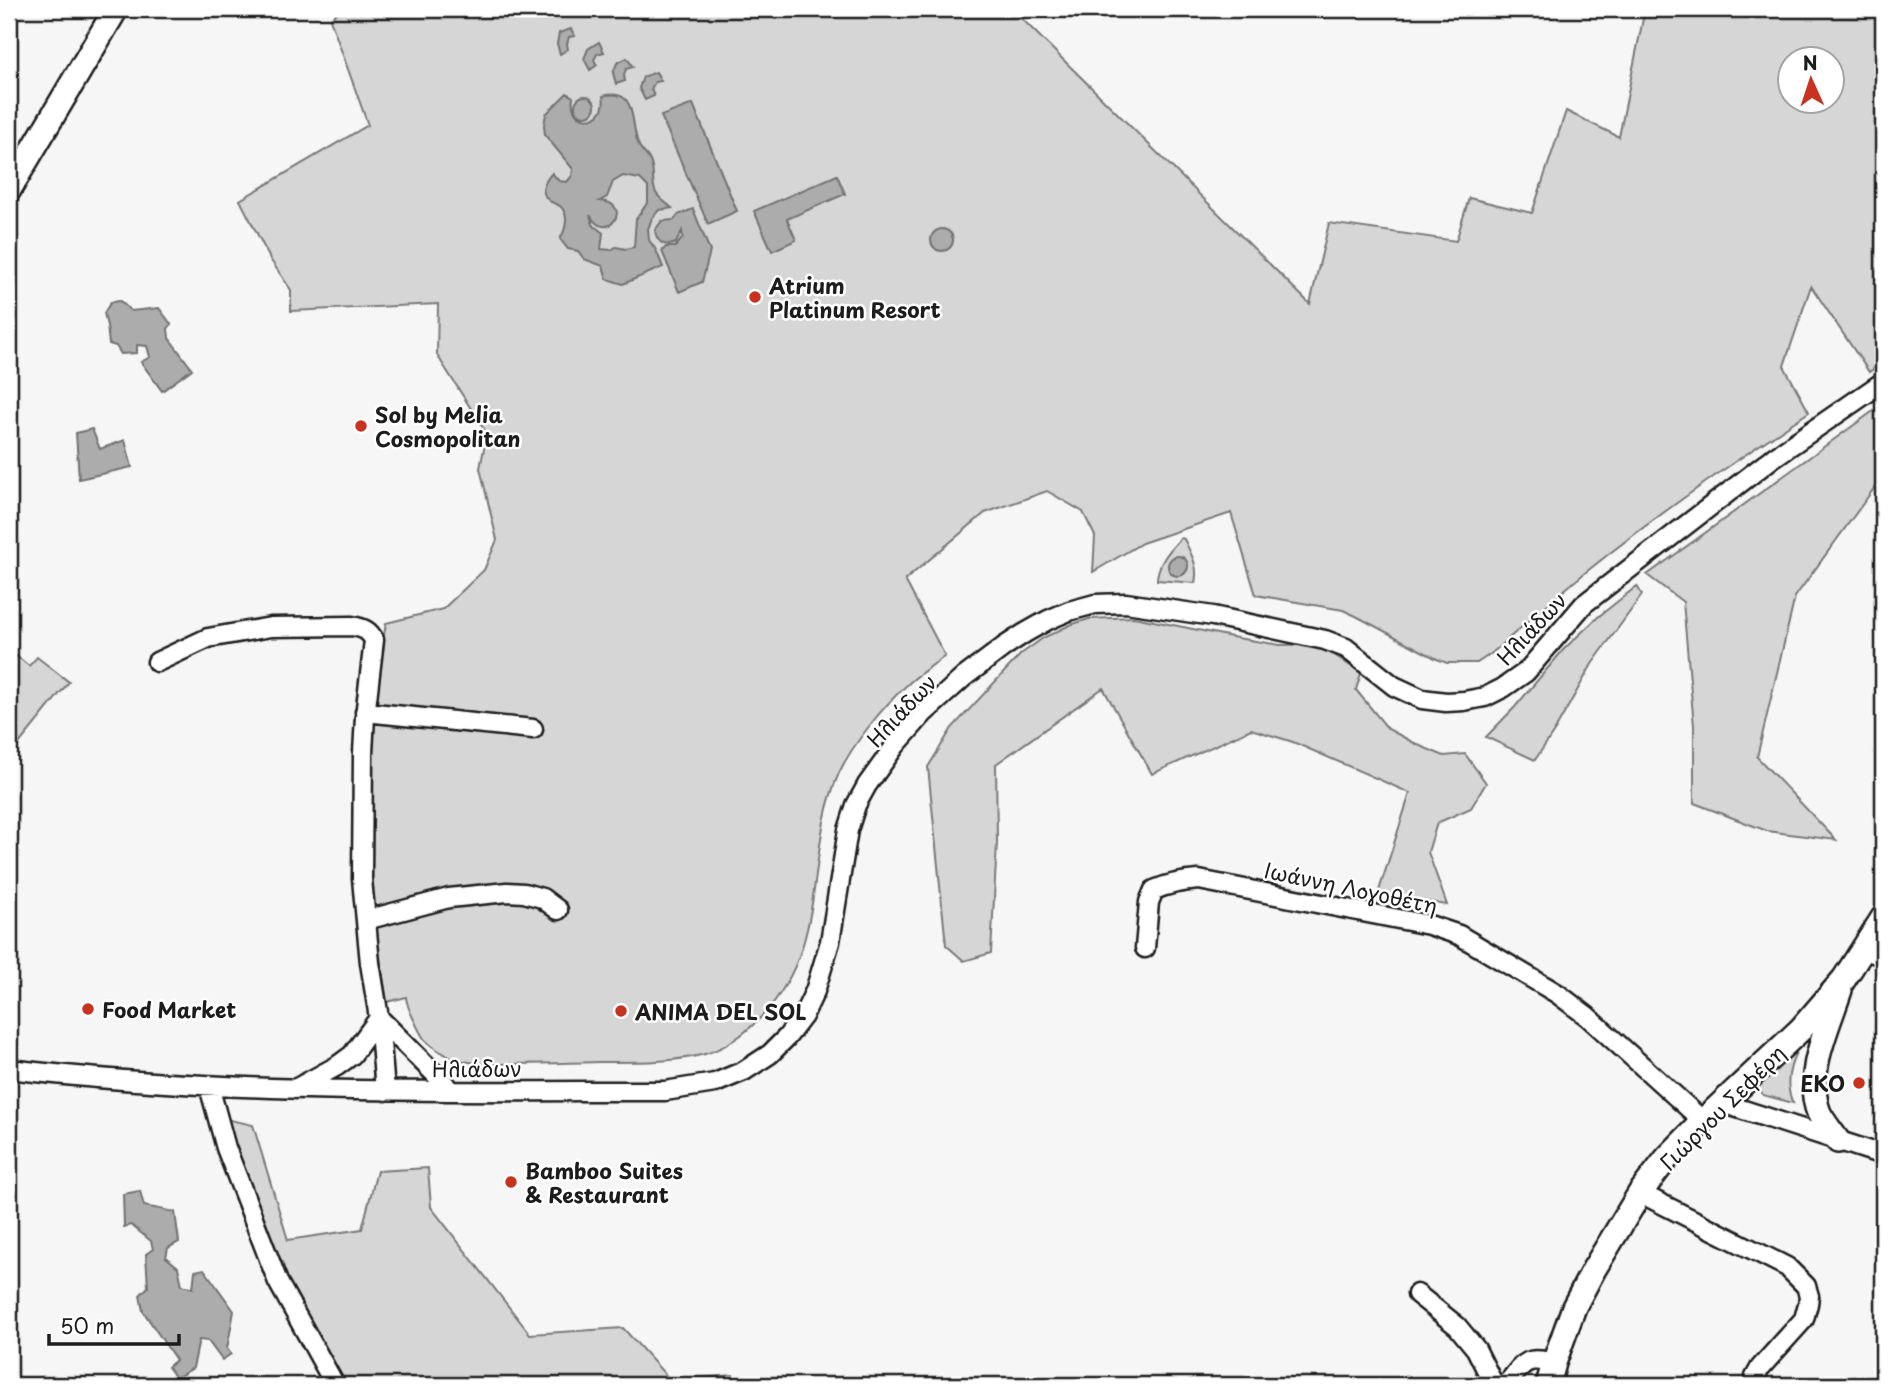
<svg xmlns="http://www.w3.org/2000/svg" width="1892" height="1394" viewBox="0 0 1892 1394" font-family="'Playpen Sans',sans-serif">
	<rect width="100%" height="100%" fill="#f6f6f6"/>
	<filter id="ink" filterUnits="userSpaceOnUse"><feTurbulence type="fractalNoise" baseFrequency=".0143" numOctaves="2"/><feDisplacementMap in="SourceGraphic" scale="14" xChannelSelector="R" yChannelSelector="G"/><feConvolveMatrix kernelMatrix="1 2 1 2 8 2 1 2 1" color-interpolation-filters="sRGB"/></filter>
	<g filter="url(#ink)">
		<path fill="#d6d6d6" stroke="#797979" stroke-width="2" fill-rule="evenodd" d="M 341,9 L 1012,9 L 1310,304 L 1329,223 L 1456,241 L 1469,198 L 1532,213 L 1566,111 L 1619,137 L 1645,9 L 1883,9 L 1883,362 L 1869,372 L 1811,286 L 1784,366 L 1809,412 C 1733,462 1657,515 1586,572 C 1554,598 1523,626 1492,653 L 1477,663 L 1447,663 L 1437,659 L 1356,616 L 1343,610 L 1256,595 L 1231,513 L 1142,543 L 1093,572 L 1095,536 L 1083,512 L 1047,491 L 985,513 L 905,580 L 945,656 C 932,666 918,674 907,685 C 884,705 852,745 839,773 C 803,855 831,943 762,1016 C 747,1032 726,1048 705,1054 C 671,1063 635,1062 599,1062 C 564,1063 529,1064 493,1064 C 469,1064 443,1058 425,1040 C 421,1035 418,1028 415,1022 C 411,1013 407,1007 406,997 L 387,1002 L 371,900 L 369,725 L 386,623 L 443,609 L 484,570 L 497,540 L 480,468 L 487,434 L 437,355 L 438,304 L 291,311 L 291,290 L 270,259 L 240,200 L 368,125 L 330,19 ZM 1790,60 L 1832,60 L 1832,102 L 1790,102 Z
			M 1883,404 L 1883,476 L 1795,597 L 1757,757 L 1836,840 L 1767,831 L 1694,803 L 1694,726 L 1683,602 L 1647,575 Z
			M 1181,538 L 1184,539 C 1191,554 1199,566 1195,583 L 1157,580 C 1157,564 1170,549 1181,538 Z
			M 1637,586 L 1642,595 L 1592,664 L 1555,730 L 1535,760 L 1486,737 L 1515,707 L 1564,649 L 1598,617 Z
			M 1134,617 L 1237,638 L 1280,645 L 1318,644 L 1361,673 L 1356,690 L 1388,729 L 1418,745 L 1444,756 L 1465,754 L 1486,783 L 1471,808 L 1437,823 L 1428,852 L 1447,905 L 1378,894 L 1410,793 L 1293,742 L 1251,729 L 1152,774 L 1103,688 L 996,764 L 997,843 L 991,953 L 964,961 L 946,945 L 928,767 L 952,728 L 1021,654 L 1043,638 L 1070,625 L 1089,619 Z
			M 9,650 L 29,666 L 37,657 L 69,682 L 14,750 L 9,746 Z
			M 1804,1033 C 1795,1055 1781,1079 1793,1103 L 1763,1095 L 1759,1089 L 1758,1082 Z
			M 212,1116 L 253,1125 L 288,1240 L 362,1229 L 377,1171 L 428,1168 L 431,1207 L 530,1334 L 623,1328 L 671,1381 L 733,1375 L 745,1385 L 344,1385 L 283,1287 Z"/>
		<path fill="#acacac" stroke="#727272" stroke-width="2" fill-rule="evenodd" d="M 571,29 L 575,36 L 569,37 L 567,44 L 568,49 L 560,54 L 557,44 L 559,33 Z
			M 599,42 L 604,52 L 597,54 L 594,60 L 597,65 L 590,70 L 584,59 L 588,49 Z
			M 627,58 L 633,67 L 626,69 L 624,75 L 625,81 L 616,84 L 613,73 L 617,63 Z
			M 656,72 L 661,81 L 655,82 L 651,89 L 654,96 L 645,100 L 639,88 L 643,77 Z
			M 567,93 L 573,97 C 568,127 609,125 603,96 C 638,87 630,123 638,143 C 640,151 647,154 650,161 C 655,171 651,183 656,193 C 660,199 666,203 672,208 L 659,210 L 652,218 L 648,229 L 649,240 L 656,250 L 663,267 L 623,284 L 607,279 L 603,266 L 584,259 L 578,251 L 568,249 L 560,239 C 565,231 570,216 561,207 C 559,205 554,203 551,202 C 538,193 544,182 552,173 L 559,181 L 567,182 L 572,176 L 573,169 L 545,135 L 544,125 L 546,114 ZM 623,176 L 640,179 L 648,187 L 648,202 L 636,219 L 634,247 L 626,249 L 616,247 L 611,250 L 601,249 L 603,233 L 593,225 L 590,215 C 607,246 635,203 600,201 L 607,197 L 613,182 Z
			M575 106a10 10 0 1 1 20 0a10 10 0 1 1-20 0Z
			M 693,104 L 737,211 L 708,224 L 661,116 Z
			M 837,175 L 845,194 L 787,219 L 796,240 L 772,251 L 754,211 Z
			M 693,209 L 710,251 L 702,282 L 679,292 L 662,251 L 666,247 L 675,247 L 683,238 L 682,231 L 676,243 C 665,248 656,242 655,230 L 662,221 L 674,220 L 678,215 Z
			M931 240a11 11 0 1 1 22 0a11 11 0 1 1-22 0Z
			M 120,301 L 131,311 L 159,308 L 171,324 L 168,329 L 169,338 L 192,369 L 162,391 L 141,362 L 150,357 L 147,346 L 137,345 L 137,353 L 121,354 L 116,346 L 109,344 L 107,326 L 104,313 L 111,302 Z
			M 92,429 L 100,449 L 125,440 L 132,467 L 79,479 L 76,433 Z
			M1168 566a10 10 0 1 1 20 0a10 10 0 1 1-20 0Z
			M 140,1191 L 144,1206 L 175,1212 L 179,1242 L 168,1248 L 166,1257 L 178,1267 L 182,1285 L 193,1288 L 195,1271 L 204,1269 L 234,1311 L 227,1349 L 231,1354 L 222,1360 L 208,1341 L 199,1340 L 193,1368 L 176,1378 L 168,1367 L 176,1360 L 143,1311 L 140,1295 L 148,1287 L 146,1254 L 153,1249 L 151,1241 L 131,1225 L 124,1227 L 123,1194 Z"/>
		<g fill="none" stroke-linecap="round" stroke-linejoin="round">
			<defs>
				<path id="minor" d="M 157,662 L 208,638 L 271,627 L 352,626 C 363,628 369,630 374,640 L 365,716 L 363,753 L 362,879 L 370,963 L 379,1018 L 385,1091
					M 365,712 L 533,729
					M 366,920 L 449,898 L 507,892 L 524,893 L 542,898 L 558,910
					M 1145,948 L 1149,902 L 1154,890 C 1168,884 1184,881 1199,880 L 1429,925 L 1459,935 L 1558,994 L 1587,1016 L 1703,1121
					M 1864,949 L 1883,957
					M 379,1018 L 452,1091
					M 9,1069 C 227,1095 445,1091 665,1091 L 715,1083 L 744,1071 L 770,1054 L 787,1037 L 803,1016 L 815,991 L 830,942 L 848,830 L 856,805 L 867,785 L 895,746 L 924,713 L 964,677 L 1005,646 L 1025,633 L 1048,620 L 1069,611 L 1095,604 L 1126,603 L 1213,616 L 1325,640 L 1346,648 L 1394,686 L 1422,699 L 1446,702 L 1464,701 L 1485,697 L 1503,688 L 1526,672 L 1584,604 L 1774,457 L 1883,382
					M 209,1086 L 226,1148 L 278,1282 L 335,1385
					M 295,1089 L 337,1066 L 352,1055 L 379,1018
					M 1722,1103 L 1883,1155
					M 1640,1193 L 1787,1267 L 1806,1286 L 1809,1296 L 1808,1304 L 1804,1319 L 1760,1368 L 1755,1377 L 1755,1385
					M 1417,1294 L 1457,1326 L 1476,1349 L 1493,1383 L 1500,1385
					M 1502,1385 C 1509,1383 1510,1380 1514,1375 C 1527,1357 1534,1359 1554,1363"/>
				<path id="major" d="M 9,190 L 116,9
					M 1838,1141 C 1832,1132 1824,1123 1819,1113 C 1804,1075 1828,1027 1840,990
					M 1548,1385 L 1554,1363 L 1574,1307 L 1594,1269 L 1640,1193 L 1667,1158 L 1703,1121 L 1801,1029 L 1844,979 L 1883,918"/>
			</defs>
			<use href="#minor" stroke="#1c1c1c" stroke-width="23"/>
			<use href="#major" stroke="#1c1c1c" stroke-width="28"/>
			<use href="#minor" stroke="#fff" stroke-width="18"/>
			<use href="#major" stroke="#fff" stroke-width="23"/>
		</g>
	</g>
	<g fill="#c8321e" stroke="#fff" stroke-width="2.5">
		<circle cx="755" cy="297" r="7"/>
		<circle cx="361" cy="426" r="7"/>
		<circle cx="88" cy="1009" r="7"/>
		<circle cx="621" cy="1011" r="7"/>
		<circle cx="1859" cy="1083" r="7"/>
		<circle cx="511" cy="1182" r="7"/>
	</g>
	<g text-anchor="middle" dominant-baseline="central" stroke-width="5" stroke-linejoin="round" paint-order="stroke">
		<g font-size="21" font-weight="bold" fill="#1c1c1c" stroke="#fff" text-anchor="start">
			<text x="769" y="285">Atrium<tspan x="769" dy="24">Platinum Resort</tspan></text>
			<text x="375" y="414">Sol by Melia<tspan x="375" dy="24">Cosmopolitan</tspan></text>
			<text x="102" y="1009">Food Market</text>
			<text x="635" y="1011">ANIMA DEL SOL</text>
			<text x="1845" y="1083" text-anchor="end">EKO</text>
			<text x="525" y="1170">Bamboo Suites<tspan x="525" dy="24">&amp; Restaurant</tspan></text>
		</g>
		<g font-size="21" fill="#1c1c1c" stroke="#fff">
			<text transform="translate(1531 628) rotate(-47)">Ηλιάδων</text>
			<text transform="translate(901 710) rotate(-47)">Ηλιάδων</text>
			<text transform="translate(1351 887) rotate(12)">Ιωάννη Λογοθέτη</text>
			<text x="477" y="1068">Ηλιάδων</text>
			<text transform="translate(1722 1107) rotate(-45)">Γιώργου Σεφέρη</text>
		</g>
	</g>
	<rect width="1892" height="1394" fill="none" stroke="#fff" stroke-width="35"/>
	<rect x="18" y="18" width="1857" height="1359" fill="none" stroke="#1c1c1c" stroke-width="2.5" filter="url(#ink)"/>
	<g transform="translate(1811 80) rotate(357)"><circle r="33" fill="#ffffff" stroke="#a4a4a4" stroke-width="2"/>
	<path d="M0-5L12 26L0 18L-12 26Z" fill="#c8321e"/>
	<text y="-10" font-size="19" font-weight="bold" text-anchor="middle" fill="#1c1c1c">N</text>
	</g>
	<path d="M49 1334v10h130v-10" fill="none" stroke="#1c1c1c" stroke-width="3.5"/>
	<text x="60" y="1334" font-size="21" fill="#1c1c1c" stroke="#ffffff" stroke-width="5" paint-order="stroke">50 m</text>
</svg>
